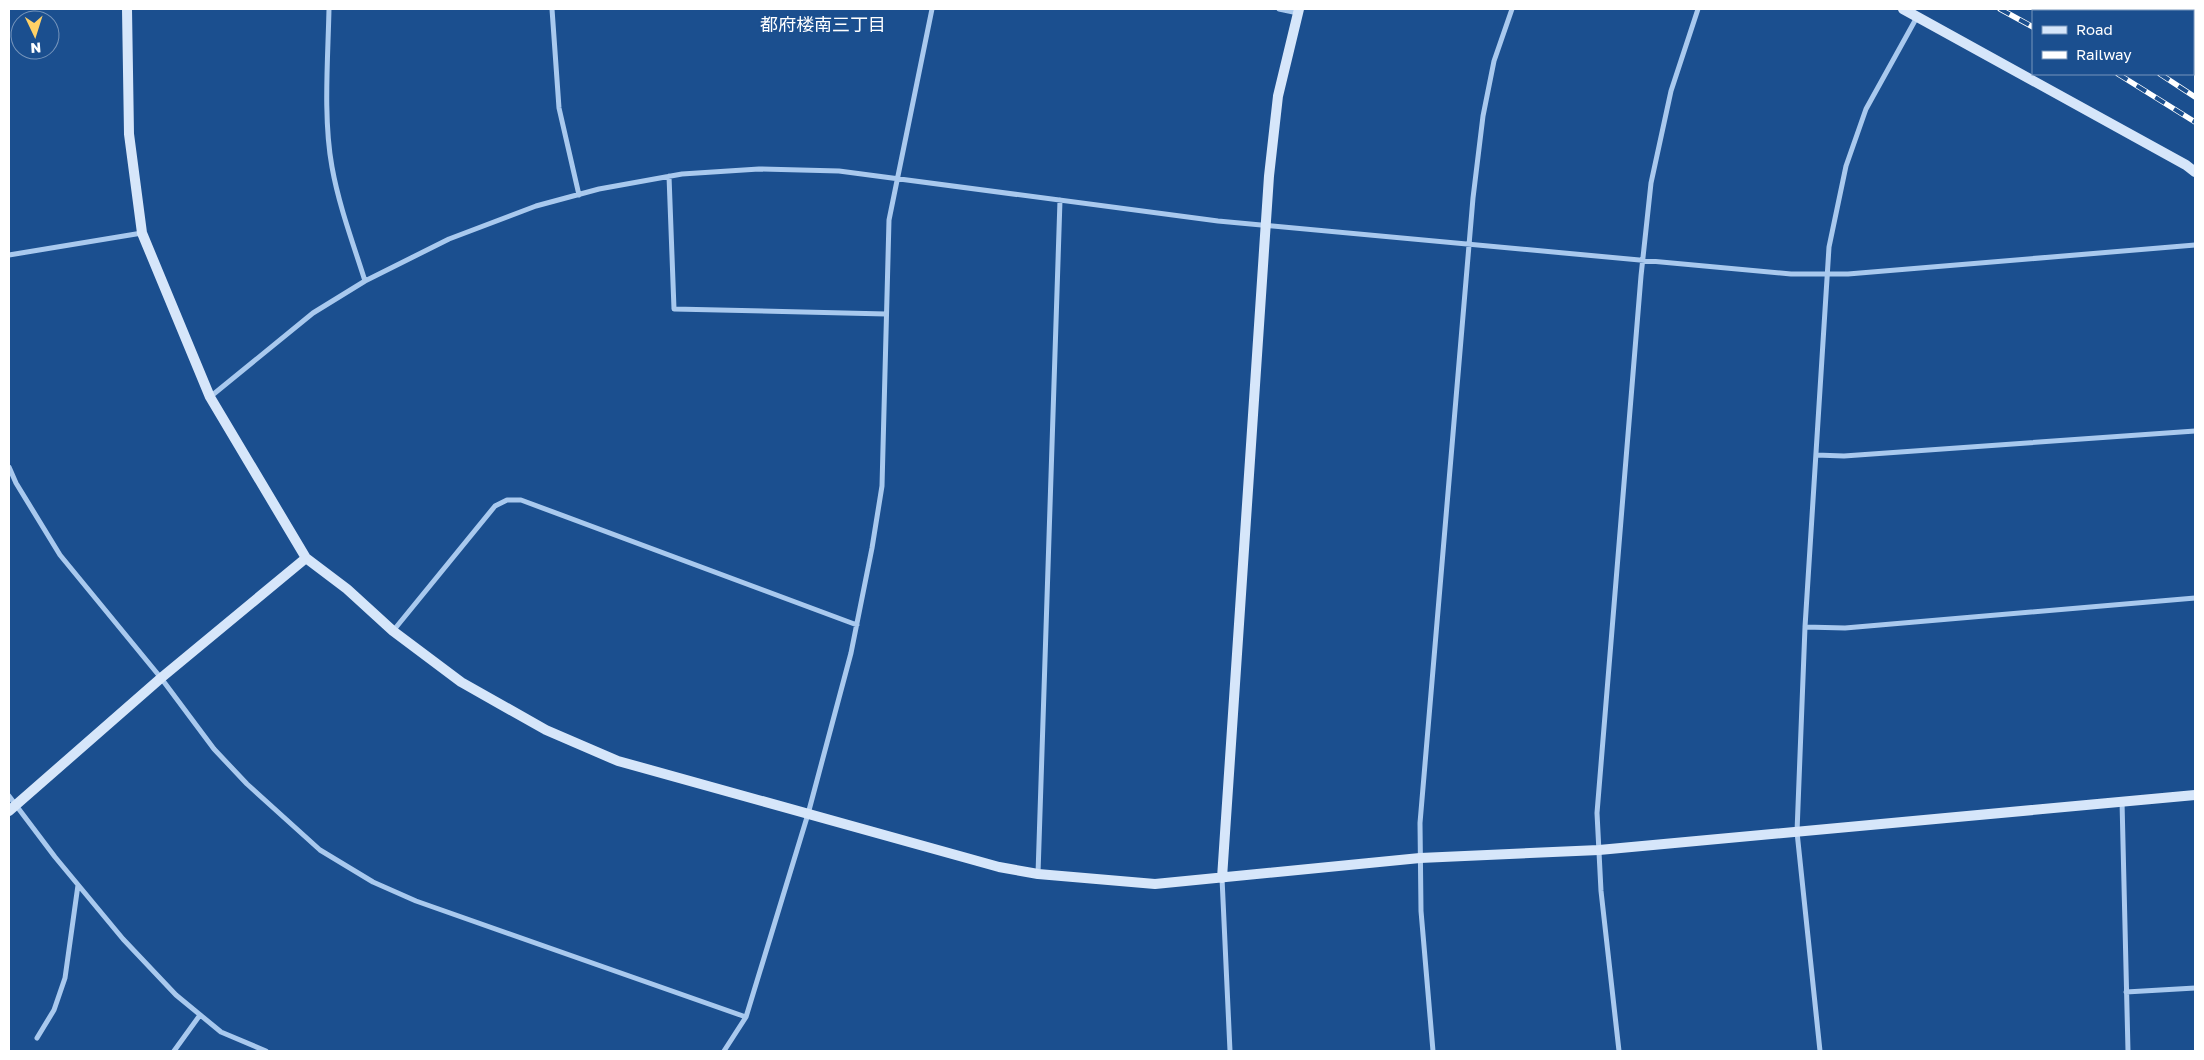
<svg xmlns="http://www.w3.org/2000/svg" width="2204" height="1060" viewBox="0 0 2204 1060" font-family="'Golos Text','Noto Sans JP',sans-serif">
	<rect width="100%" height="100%" fill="#1b4f8f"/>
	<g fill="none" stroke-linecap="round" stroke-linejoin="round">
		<path stroke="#a9c9ee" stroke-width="5" d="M 329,9 C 328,58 323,118 332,167 C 339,206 353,243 365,281
			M 552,9 L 559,108 L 579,195
			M 1279,9 L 1298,13
			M 669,176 L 674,309 L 886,314
			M 9,255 L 142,233
			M 210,397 L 313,313 L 365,281 L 449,239 L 536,206 L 599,189 L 682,174 L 759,169 L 839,171 L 1218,221 L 1791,274 L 1848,274 L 2195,245
			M 1816,455 L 1844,456 L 2195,431
			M 9,467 L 16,483 L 60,555 L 161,678 L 214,749 L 247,784 L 320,850 L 373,882 L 416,901 L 746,1017
			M 1805,627 L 1845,628 L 2195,598
			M 393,631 L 495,506 L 507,500 L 521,500 L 857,625
			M 9,796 L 55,857 L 123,939 L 176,995 L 221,1032 L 266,1051
			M 2122,801 L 2128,1051
			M 1038,874 L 1060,200
			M 1222,878 L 1230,1051
			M 2126,992 L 2195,988
			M 37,1038 L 54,1010 L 65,978 L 78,885
			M 174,1051 L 200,1015
			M 724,1051 L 746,1017 L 808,814 L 851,653 L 872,548 L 882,486 L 889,220 L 932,9
			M 1433,1051 L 1421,911 L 1420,823 L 1473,198 L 1483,116 L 1494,61 L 1512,9
			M 1619,1051 L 1601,891 L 1597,813 L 1641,276 L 1651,183 L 1671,91 L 1698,9
			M 1820,1051 L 1797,832 L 1805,627 L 1829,247 L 1846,166 L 1866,109 L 1917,17"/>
		<path stroke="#d6e6fa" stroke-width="10" d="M 127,9 L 129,134 L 142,233 L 210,397 L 306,558 L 347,589 L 393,631 L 461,682 L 546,730 L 618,761 L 999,867 L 1038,874 L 1155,884 L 1420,858 L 1599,850 L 2195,795
			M 1903,9 L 2186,165 L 2195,172
			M 9,811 L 161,678 L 306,558
			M 1222,878 L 1269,176 L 1278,96 L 1299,9"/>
		<defs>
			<path id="rail" d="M 2000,9 L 2033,27
				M 2041,9 L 2046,11
				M 2118,74 L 2195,122
				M 2160,74 L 2195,97"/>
		</defs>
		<use href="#rail" stroke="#fff" stroke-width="5.5"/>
		<use href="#rail" stroke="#1b4f8f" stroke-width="4" stroke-dasharray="11" stroke-linecap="butt"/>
	</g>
	<g text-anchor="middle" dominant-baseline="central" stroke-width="4" stroke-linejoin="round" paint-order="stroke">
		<g font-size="18" fill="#fff" stroke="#1b4f8f">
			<text x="823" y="24">都府楼南三丁目</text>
		</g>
	</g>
	<rect width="2204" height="1060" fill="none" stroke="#ffffff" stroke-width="20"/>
	<rect x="2032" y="10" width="162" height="65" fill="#1b4f8f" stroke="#7695bc"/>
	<rect x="2042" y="26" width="25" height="8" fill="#d6e6fa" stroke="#7695bc"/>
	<text x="2076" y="35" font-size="15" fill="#ffffff">Road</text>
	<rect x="2042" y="51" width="25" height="8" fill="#ffffff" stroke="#7695bc"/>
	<text x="2076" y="60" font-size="15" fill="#ffffff">Railway</text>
	<g transform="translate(35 35) rotate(176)"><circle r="24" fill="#1b4f8f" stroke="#7695bc"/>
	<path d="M0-4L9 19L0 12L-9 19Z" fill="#ffd166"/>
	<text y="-8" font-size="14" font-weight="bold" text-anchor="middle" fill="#ffffff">N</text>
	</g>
</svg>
